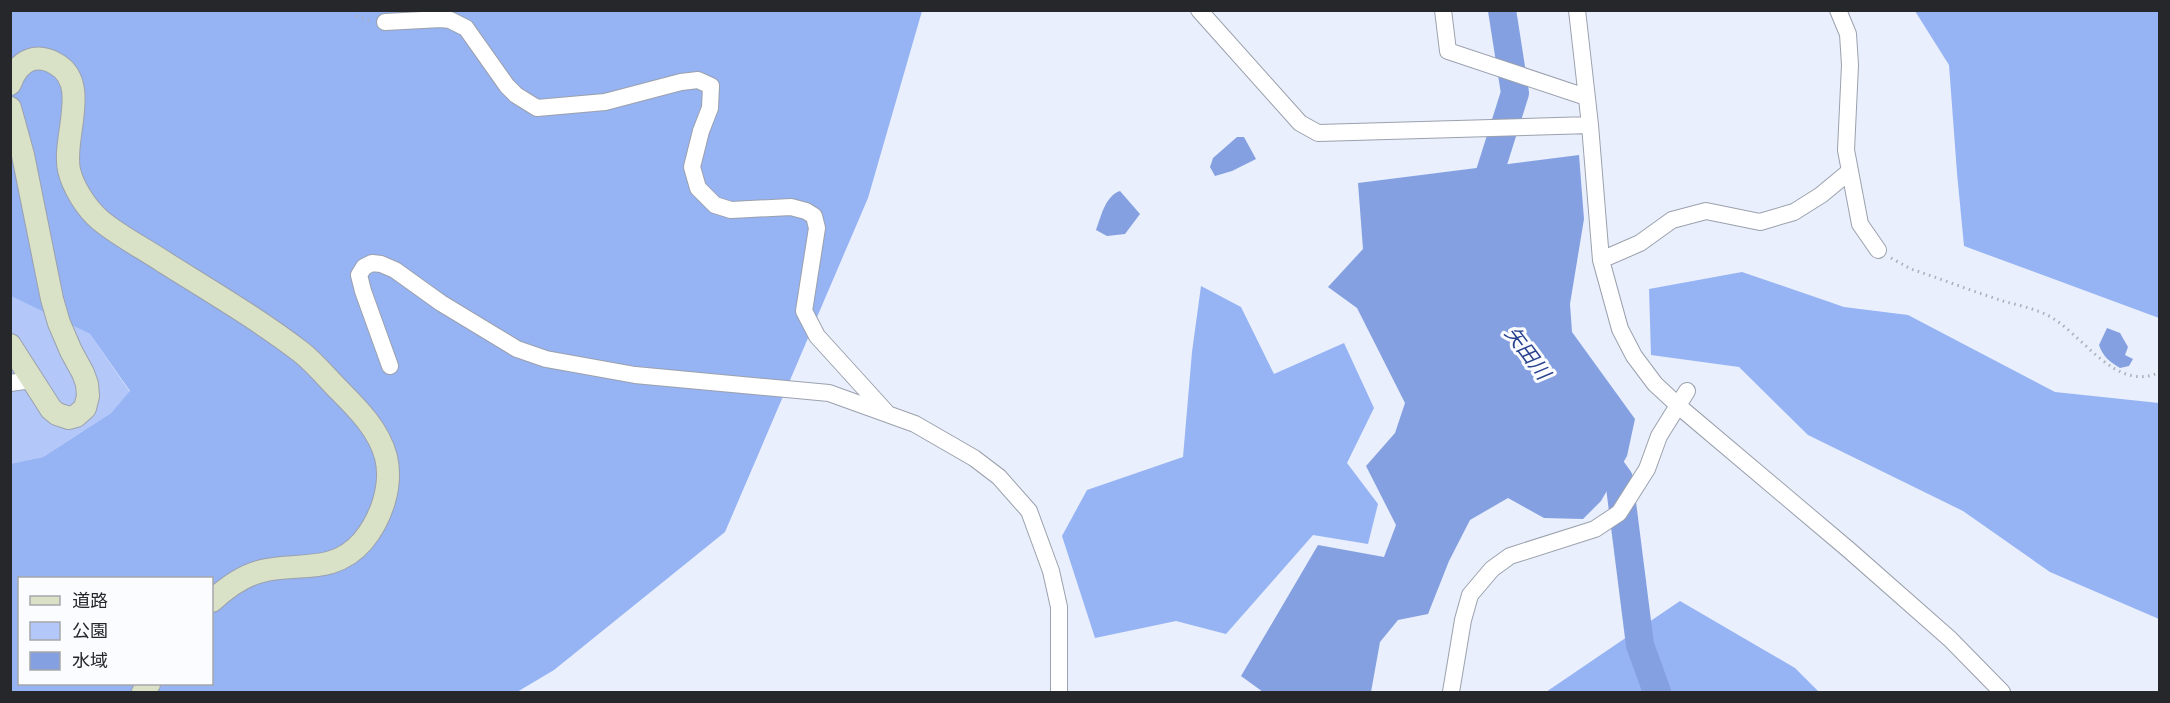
<svg xmlns="http://www.w3.org/2000/svg" width="2170" height="703" viewBox="0 0 2170 703" font-family="Overpass,'Noto Sans JP',sans-serif">
	<rect width="100%" height="100%" fill="#e9effc"/>
	<path fill="#b3c8f9" d="M 10,293 L 12,296 L 90,334 L 130,392 L 111,413 L 43,457 L 11,464 Z"/>
	<path fill="#96b3f4" fill-rule="evenodd" d="M 11,11 L 922,11 L 868,198 L 725,532 L 554,670 L 517,692 L 11,692 L 10,464 L 43,457 L 111,413 L 130,391 L 90,334 L 11,296 ZM 20,578 L 212,578 L 212,684 L 20,684 Z
		M 1915,11 L 2159,11 L 2159,318 L 1964,246 L 1957,173 L 1949,65 Z
		M 1742,272 L 1844,307 L 1908,315 L 2055,392 L 2159,403 L 2159,619 L 2050,572 L 1963,511 L 1808,435 L 1739,367 L 1651,355 L 1649,289 Z
		M 1201,286 L 1241,307 L 1274,374 L 1344,343 L 1374,408 L 1347,463 L 1378,504 L 1368,544 L 1313,535 L 1226,634 L 1176,621 L 1095,638 L 1062,536 L 1087,490 L 1183,457 L 1192,352 Z
		M 1680,601 L 1795,668 L 1819,692 L 1546,692 Z"/>
	<path fill="#84a0e0" d="M 1237,137 L 1244,137 L 1256,159 L 1232,171 L 1215,176 L 1210,167 L 1213,158 Z
		M 1579,155 L 1584,219 L 1570,304 L 1572,332 L 1635,419 L 1627,456 L 1601,501 L 1583,519 L 1544,518 L 1508,498 L 1470,520 L 1449,561 L 1428,614 L 1398,620 L 1380,642 L 1371,692 L 1263,692 L 1241,676 L 1318,545 L 1384,557 L 1396,525 L 1366,466 L 1395,433 L 1405,403 L 1357,308 L 1328,287 L 1363,249 L 1358,183 Z
		M 1120,191 L 1140,214 L 1125,234 L 1107,236 L 1096,230 C 1101,217 1105,196 1120,191 Z
		M 2107,328 L 2120,333 L 2128,347 L 2125,355 L 2133,359 L 2129,366 L 2120,368 C 2110,362 2103,357 2099,345 Z"/>
	<g fill="none" stroke-linecap="round" stroke-linejoin="round">
		<path stroke="#84a0e0" stroke-width="28" d="M 1480,204 L 1515,93 L 1502,10
			M 1593,443 L 1619,479 L 1640,645 L 1657,692"/>
		<defs>
			<path id="street" d="M 1199,10 L 1300,123 L 1318,133 L 1590,125
				M 1443,10 L 1448,51 L 1586,97
				M 1577,10 L 1590,125 L 1601,260 L 1620,329 L 1634,356 L 1655,384 L 1682,409 L 1849,550 L 1950,639 L 2002,692
				M 1838,10 L 1848,34 L 1850,65 L 1846,150 L 1860,224 L 1878,250
				M 385,22 L 441,19 L 450,20 L 466,28 L 507,86 L 516,95 L 537,108 L 605,102 L 681,82 L 698,80 L 711,86 L 710,108 L 701,131 L 692,167 L 698,188 L 715,205 L 731,210 L 791,207 L 806,211 L 814,216 L 817,228 L 804,311 L 817,336 L 886,412
				M 1601,260 L 1640,243 L 1672,220 L 1706,211 L 1760,222 L 1794,212 L 1821,195 L 1850,171
				M 390,366 L 363,291 L 359,275 L 364,267 L 372,263 L 381,264 L 395,270 L 441,303 L 517,349 L 546,359 L 635,375 L 829,393 L 915,424 L 974,458 L 999,477 L 1029,511 L 1051,571 L 1059,607 L 1059,692
				M 10,383 L 24,381 L 31,377
				M 1451,692 L 1463,620 L 1470,595 L 1492,569 L 1510,556 L 1595,529 L 1619,513 L 1647,469 L 1659,436 L 1687,391"/>
			<path id="secondary" d="M 10,84 C 14,73 19,64 30,60 C 38,57 49,59 56,64 C 91,83 62,138 69,170 C 73,187 86,208 100,220 C 119,236 143,248 164,262 C 210,291 258,319 301,352 C 315,363 327,378 339,390 C 358,409 379,430 386,457 C 393,486 381,519 363,541 C 334,575 298,562 262,571 C 244,575 225,589 212,601
				M 10,108 L 23,155 L 52,299 L 59,323 L 71,351 L 83,373 L 87,384 L 88,396 L 85,408 L 76,416 L 69,418 L 57,414 L 51,409 L 10,345
				M 143,692 L 149,684"/>
		</defs>
		<use href="#street" stroke="#9ba1ad" stroke-width="18"/>
		<use href="#secondary" stroke="#9ba1ad" stroke-width="24"/>
		<path stroke="#abafb9" stroke-width="3" stroke-dasharray="1.5 4.5" stroke-linecap="butt" d="M 354,10 L 357,16 L 369,20
			M 1891,258 L 1911,269 C 1941,279 1972,291 2003,301 C 2017,305 2033,308 2047,315 C 2082,332 2115,394 2160,372"/>
		<use href="#street" stroke="#fff" stroke-width="16"/>
		<use href="#secondary" stroke="#d9e2c7" stroke-width="22"/>
	</g>
	<g text-anchor="middle" dominant-baseline="central" stroke-width="6" stroke-linejoin="round" paint-order="stroke">
		<g font-size="20" font-style="italic" fill="#28428e" stroke="#fbfcff">
			<text transform="translate(1526 354) rotate(53)">矢田川</text>
		</g>
	</g>
	<rect width="2170" height="703" fill="none" stroke="#25272b" stroke-width="24"/>
	<rect x="18" y="577" width="195" height="108" fill="#fbfcff" stroke="#a5a7aa" stroke-width="1.5"/>
	<rect x="30" y="596" width="30" height="9" fill="#d9e2c7" stroke="#a5a7aa" stroke-width="1.5"/>
	<text x="72" y="607" font-size="18" fill="#25272b">道路</text>
	<rect x="30" y="622" width="30" height="18" fill="#b3c8f9" stroke="#a5a7aa" stroke-width="1.5"/>
	<text x="72" y="637" font-size="18" fill="#25272b">公園</text>
	<rect x="30" y="652" width="30" height="18" fill="#84a0e0" stroke="#a5a7aa" stroke-width="1.5"/>
	<text x="72" y="667" font-size="18" fill="#25272b">水域</text>
</svg>
